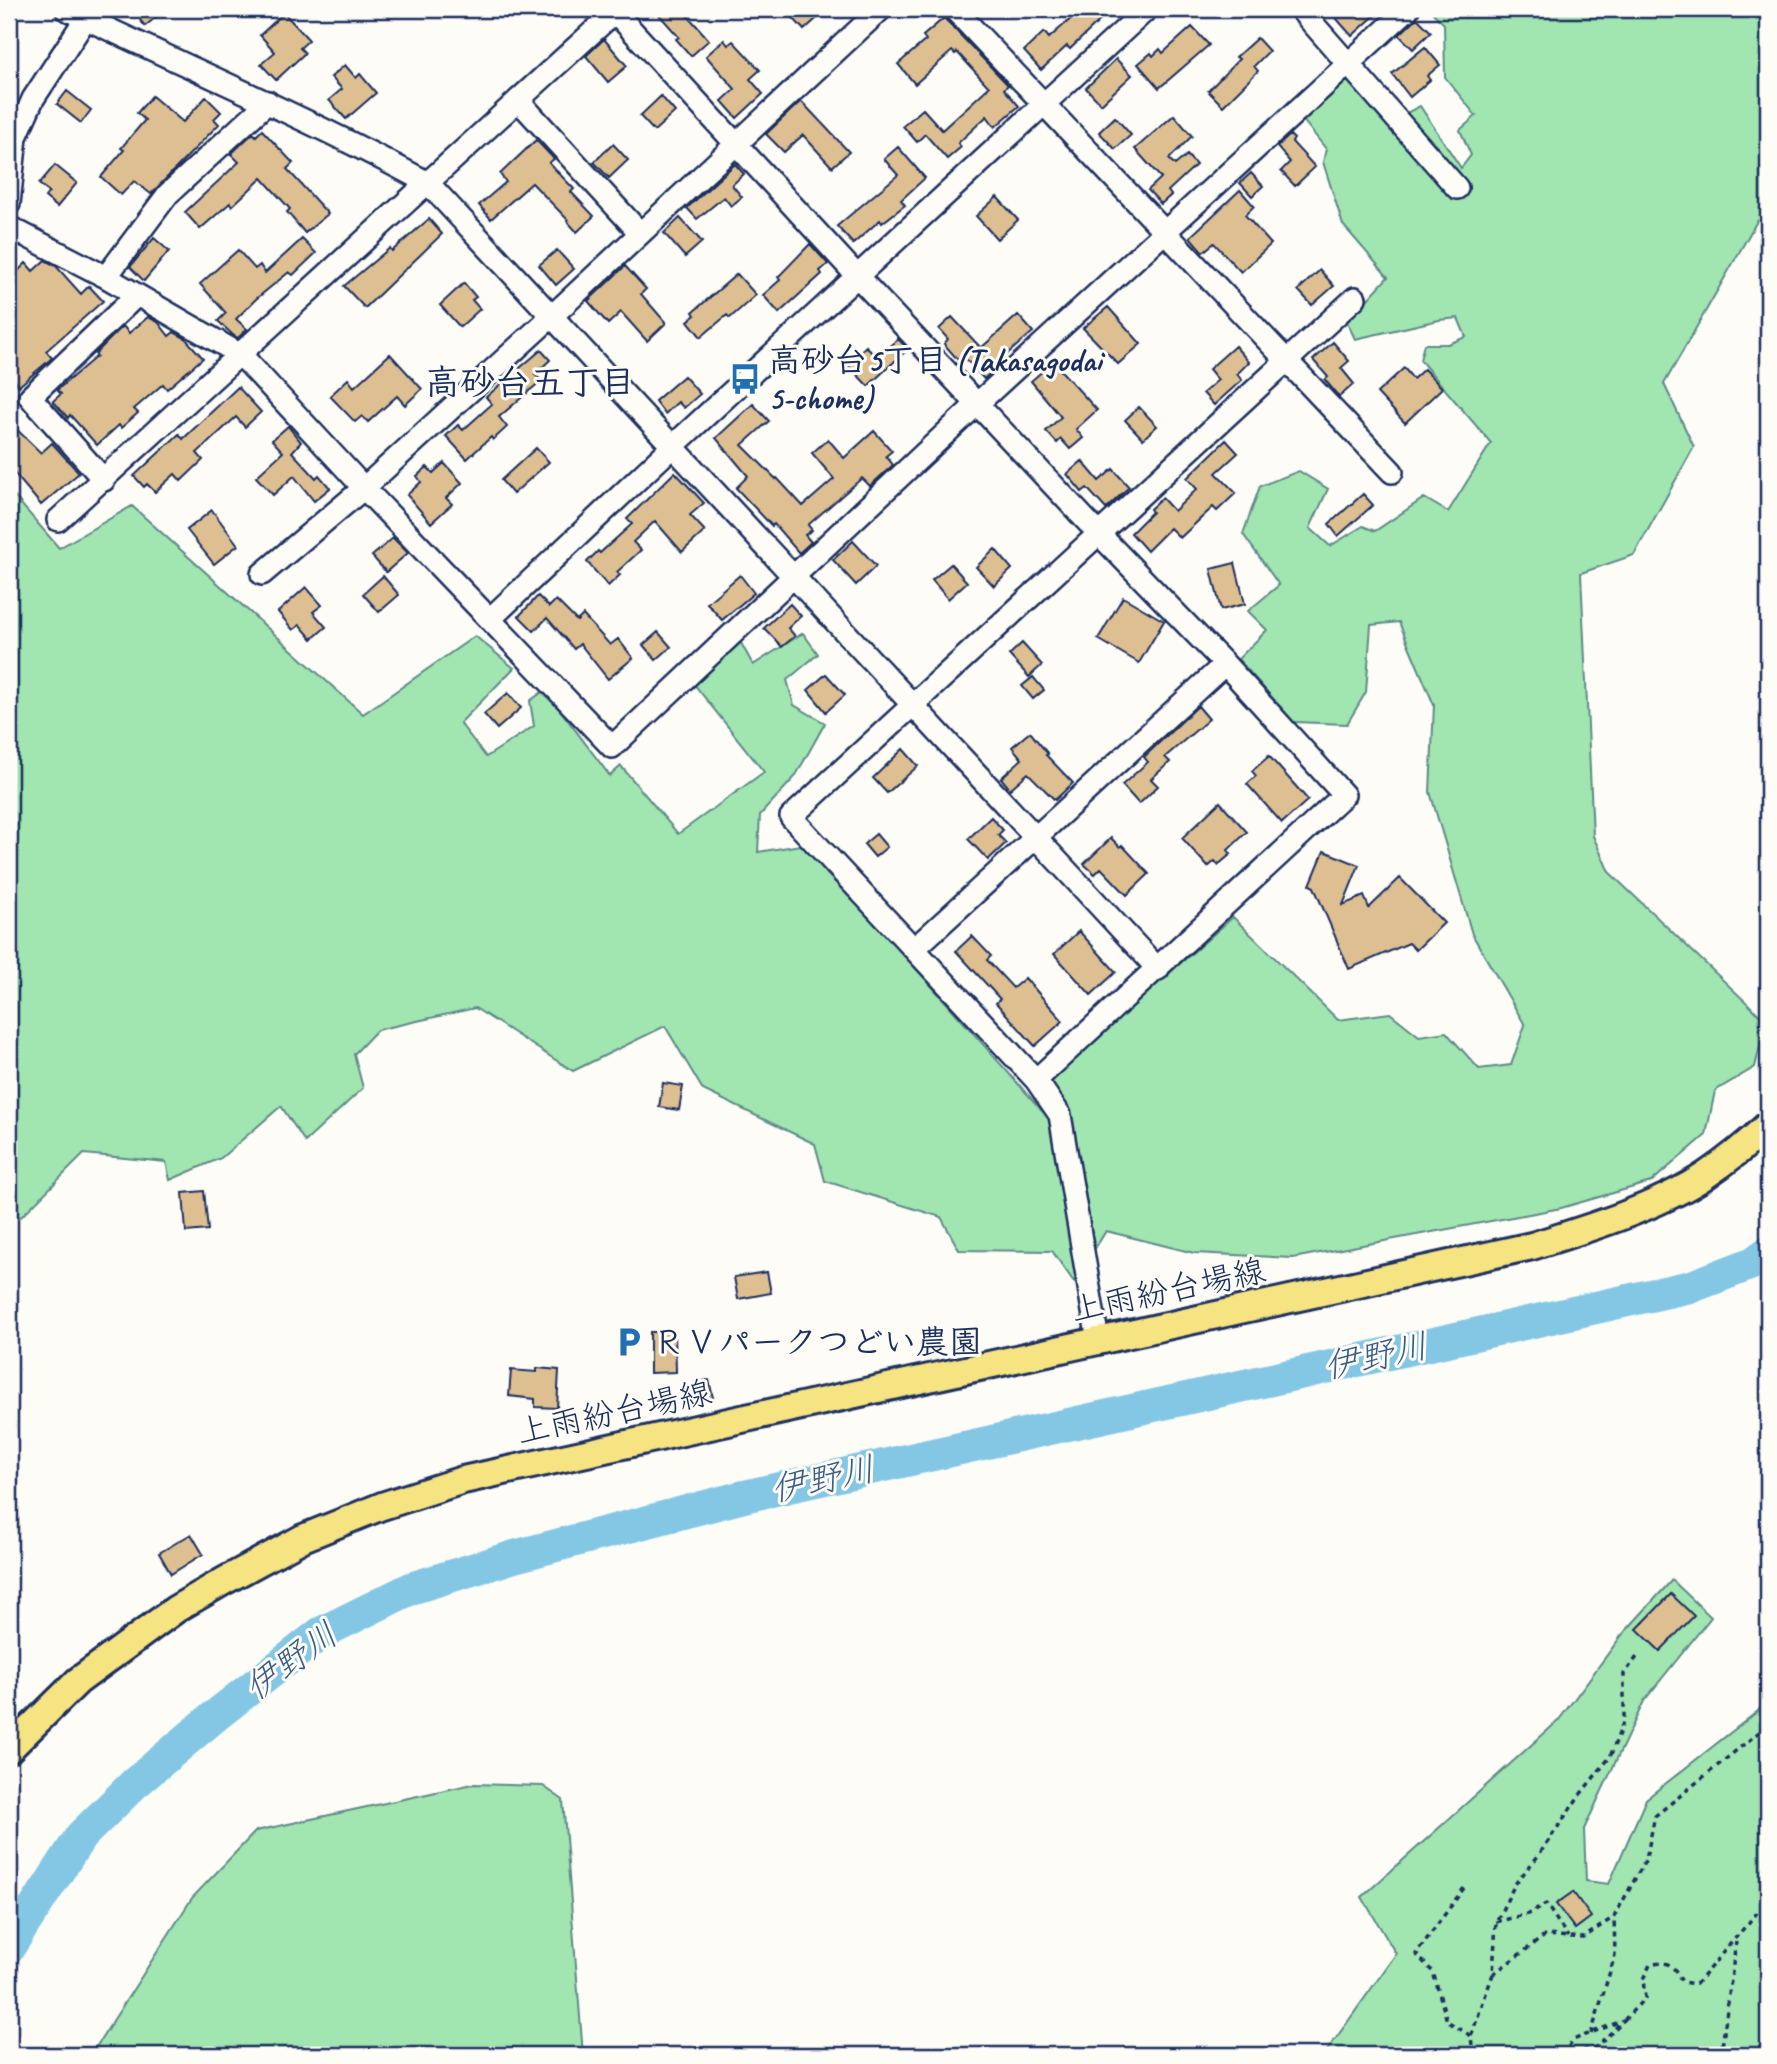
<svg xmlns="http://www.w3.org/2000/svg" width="1777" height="2064" viewBox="0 0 1777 2064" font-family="Caveat,'Klee One',sans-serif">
	<rect width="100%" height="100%" fill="#fdfcf7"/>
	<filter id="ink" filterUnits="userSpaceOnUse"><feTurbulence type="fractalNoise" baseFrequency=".0143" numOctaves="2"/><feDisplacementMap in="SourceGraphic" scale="14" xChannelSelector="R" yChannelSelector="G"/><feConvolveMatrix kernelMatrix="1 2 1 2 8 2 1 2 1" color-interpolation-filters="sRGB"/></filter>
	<g filter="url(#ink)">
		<path fill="#a1e5b1" stroke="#5e8a88" stroke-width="2" d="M 1429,9 L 1768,9 L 1768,225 L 1757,221 L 1664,384 L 1694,447 L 1634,555 L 1581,573 L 1593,836 L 1609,872 L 1766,1021 L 1755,1067 L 1715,1091 L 1706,1135 L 1651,1182 L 1561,1208 L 1293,1258 L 1194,1253 L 1106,1231 L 1074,1282 L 1052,1251 L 959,1250 L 941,1217 L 825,1181 L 815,1144 L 703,1090 L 665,1026 L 573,1071 L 475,1008 L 377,1030 L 354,1054 L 363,1088 L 305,1142 L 281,1106 L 221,1158 L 170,1180 L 166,1162 L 84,1154 L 21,1217 L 9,1214 L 9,490 L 59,548 L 132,506 L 363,714 L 475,636 L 514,668 L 460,723 L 486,757 L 534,726 L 530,701 L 545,690 L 610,776 L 621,766 L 678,834 L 764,772 L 694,684 L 740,641 L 753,665 L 803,633 L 818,654 L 787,680 L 794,705 L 825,723 L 795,777 L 760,815 L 758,852 L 806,844 L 826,873 L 881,929 L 1044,1113 L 1063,1100 L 1047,1081 L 1233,917 L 1338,1020 L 1390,1013 L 1419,1036 L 1446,1032 L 1479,1069 L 1511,1065 L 1525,1025 L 1472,934 L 1430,792 L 1434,705 L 1399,622 L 1371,625 L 1366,692 L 1347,724 L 1294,722 L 1238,659 L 1267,630 L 1248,611 L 1279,585 L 1243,534 L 1260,486 L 1299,471 L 1328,489 L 1310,528 L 1330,546 L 1363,526 L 1375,531 L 1424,498 L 1448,512 L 1491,443 L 1420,360 L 1424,344 L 1448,344 L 1466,337 L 1458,318 L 1439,320 L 1355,339 L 1347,322 L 1388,277 L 1343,225 L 1323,162 L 1326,149 L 1303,120 L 1334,88 L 1351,79 L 1387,123 L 1420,106 L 1461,168 L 1471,155 L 1460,130 L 1476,116 L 1445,77 L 1444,24 Z
			M 1672,1580 L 1711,1617 L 1644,1701 L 1584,1829 L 1586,1881 L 1609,1884 L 1646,1799 L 1758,1711 L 1768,1696 L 1768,2055 L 1324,2055 L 1396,1954 L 1362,1897 L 1558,1721 L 1622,1635 Z
			M 473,1784 L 543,1786 L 563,1800 L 583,2055 L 91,2055 L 192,1898 L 256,1831 Z"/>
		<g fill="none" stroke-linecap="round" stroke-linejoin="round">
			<path stroke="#84c7e5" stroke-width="33" d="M 9,1947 L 81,1836 L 134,1784 L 215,1716 L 321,1633 L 412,1588 L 516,1556 L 746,1496 L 1693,1286 L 1753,1263 L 1768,1252"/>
		</g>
		<path fill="#ddbf91" stroke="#1b2f5e" stroke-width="2" d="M 131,9 L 166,9 L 145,26 Z
			M 654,9 L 682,9 L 709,40 L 691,56 L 676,39 L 679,37 Z
			M 785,9 L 827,9 L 804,30 Z
			M 1082,9 L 1112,9 L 1070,49 L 1067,46 L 1041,70 L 1024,51 L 1044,32 L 1049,38 Z
			M 1328,9 L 1382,9 L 1352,36 Z
			M 284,13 L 309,40 L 300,48 L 305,53 L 276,80 L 261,64 L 275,52 L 260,35 Z
			M 944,18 L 1008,85 L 1004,89 L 1019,106 L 995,127 L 987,116 L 958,143 L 961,147 L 947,159 L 925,134 L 917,142 L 903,126 L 923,109 L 942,130 L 989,87 L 957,52 L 955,54 L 952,51 L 915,84 L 898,64 L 926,40 L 923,36 Z
			M 1417,18 L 1431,32 L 1413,49 L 1399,35 Z
			M 1192,27 L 1209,45 L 1159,88 L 1138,64 L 1151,53 L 1153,56 L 1160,49 L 1163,53 Z
			M 1257,38 L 1269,51 L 1254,66 L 1258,71 L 1223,106 L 1208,91 L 1239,59 L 1236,57 Z
			M 604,39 L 627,66 L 608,82 L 586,56 Z
			M 724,40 L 728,45 L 733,41 L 760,70 L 750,79 L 763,94 L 737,118 L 722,101 L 735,89 L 706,56 Z
			M 1425,47 L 1440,65 L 1427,76 L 1430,80 L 1410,97 L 1392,74 Z
			M 1116,59 L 1132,75 L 1101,104 L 1086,88 Z
			M 345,65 L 356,78 L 360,74 L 376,93 L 346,119 L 329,100 L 342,89 L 331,77 Z
			M 67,91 L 91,110 L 81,123 L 57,104 Z
			M 152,96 L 183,122 L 206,97 L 221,112 L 214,119 L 219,124 L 151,194 L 134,181 L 121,195 L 101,177 L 124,150 L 121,148 L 145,120 L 137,113 Z
			M 661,96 L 675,112 L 654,131 L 640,116 Z
			M 801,101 L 849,152 L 832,167 L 803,135 L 784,152 L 766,134 Z
			M 1174,115 L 1192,136 L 1169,159 L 1175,165 L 1187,155 L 1196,165 L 1168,191 L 1171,195 L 1161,204 L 1148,190 L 1161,178 L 1135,149 Z
			M 1115,117 L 1131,135 L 1115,149 L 1099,132 Z
			M 262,130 L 293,163 L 287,169 L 328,214 L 305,233 L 287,212 L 290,209 L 262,178 L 232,206 L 230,203 L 200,229 L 185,212 L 239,162 L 231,154 L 253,133 L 256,136 Z
			M 1290,135 L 1294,139 L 1292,142 L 1315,167 L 1295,186 L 1281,171 L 1290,162 L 1277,147 Z
			M 536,140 L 554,159 L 549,163 L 574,189 L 571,192 L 594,216 L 577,232 L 567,221 L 568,220 L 532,183 L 491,219 L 479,205 L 506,182 L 500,174 Z
			M 613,144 L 628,160 L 609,178 L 594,162 Z
			M 898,147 L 925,178 L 901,200 L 905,205 L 882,223 L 880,220 L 853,244 L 837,226 L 898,175 L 884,159 Z
			M 735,164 L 744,174 L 732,185 L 742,197 L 731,206 L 724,197 L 697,219 L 687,208 Z
			M 55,165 L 77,183 L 57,207 L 45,197 L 49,192 L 39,184 Z
			M 1251,173 L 1263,186 L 1252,196 L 1240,183 Z
			M 1240,190 L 1254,206 L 1245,215 L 1271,244 L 1241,272 L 1214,243 L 1203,252 L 1190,237 Z
			M 997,197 L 1018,220 L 997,239 L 976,216 Z
			M 680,218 L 702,242 L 685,257 L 664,233 Z
			M 429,219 L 442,234 L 365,308 L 344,286 L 390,248 L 392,251 Z
			M 154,238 L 169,251 L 144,281 L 130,267 Z
			M 302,239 L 316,253 L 293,275 L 289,272 L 256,299 L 236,319 L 247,329 L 238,338 L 234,336 L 218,321 L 226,313 L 200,284 L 238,250 L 255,269 L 260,265 L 265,273 Z
			M 810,244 L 828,264 L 820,271 L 822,274 L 779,313 L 763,295 L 780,280 L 778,277 Z
			M 557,250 L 574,269 L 556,285 L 539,265 Z
			M 45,260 L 56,266 L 81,294 L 89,286 L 103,301 L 46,351 L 52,358 L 19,386 L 9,374 L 9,280 L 26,263 L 33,271 Z
			M 625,266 L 646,289 L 641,294 L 666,323 L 647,341 L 621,312 L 608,324 L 588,301 Z
			M 1320,270 L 1334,286 L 1312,305 L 1298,290 Z
			M 737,274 L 756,295 L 730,318 L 727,315 L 701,337 L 688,321 L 695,315 L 693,312 Z
			M 464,283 L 476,297 L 472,300 L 480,309 L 460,327 L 440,305 Z
			M 1108,307 L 1141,344 L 1118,364 L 1083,328 Z
			M 1018,315 L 1033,332 L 1000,360 L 1002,362 L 984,379 L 962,355 L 958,360 L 944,344 L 948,339 L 939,329 L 952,317 L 981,348 Z
			M 148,317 L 158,322 L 169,336 L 174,332 L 185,338 L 203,358 L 167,389 L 163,384 L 134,409 L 138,413 L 121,428 L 119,425 L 97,445 L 70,415 L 68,418 L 53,401 L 61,394 L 57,390 L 97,356 L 95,354 L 123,326 L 129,333 Z
			M 898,339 L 908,349 L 868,386 L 847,364 L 866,346 L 877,359 Z
			M 1333,342 L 1349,361 L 1341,368 L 1354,384 L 1339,397 L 1325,380 L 1328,377 L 1313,360 Z
			M 1235,346 L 1249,362 L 1237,374 L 1242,380 L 1214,405 L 1203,393 L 1218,380 L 1209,369 Z
			M 541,350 L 550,360 L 535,374 L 541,381 L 499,417 L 507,427 L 493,440 L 491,437 L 467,459 L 446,436 L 458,425 L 463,430 L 492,404 L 486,397 Z
			M 390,354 L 422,389 L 405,405 L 397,396 L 368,422 L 362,416 L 355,422 L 330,396 L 348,379 L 354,387 Z
			M 1053,362 L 1097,410 L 1076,429 L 1083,438 L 1070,449 L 1061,439 L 1057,443 L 1046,431 L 1061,417 L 1031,381 Z
			M 1404,368 L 1413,379 L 1424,369 L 1442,388 L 1405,423 L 1377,393 Z
			M 684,376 L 700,394 L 684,408 L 678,402 L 665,414 L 655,401 Z
			M 238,387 L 261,412 L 245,427 L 236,417 L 197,453 L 203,460 L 181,481 L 175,474 L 155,492 L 147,484 L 144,487 L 134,476 L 179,434 L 183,439 Z
			M 753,404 L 769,421 L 742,445 L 776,479 L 777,478 L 803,506 L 834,479 L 812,453 L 828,439 L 844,458 L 874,431 L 892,451 L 886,456 L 893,465 L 870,486 L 862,478 L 808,525 L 812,530 L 805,535 L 811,542 L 799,553 L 774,524 L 772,526 L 736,488 L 748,476 L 716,438 Z
			M 1139,407 L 1157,426 L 1143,439 L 1125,420 Z
			M 9,422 L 41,453 L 52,443 L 79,473 L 41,505 L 9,467 Z
			M 288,426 L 301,442 L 292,452 L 316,478 L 319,475 L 330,488 L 314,501 L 294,476 L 273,495 L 256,477 L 283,452 L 272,440 Z
			M 1226,440 L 1238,453 L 1216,473 L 1236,493 L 1217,511 L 1213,507 L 1180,538 L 1170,528 L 1147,551 L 1131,533 L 1152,512 L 1150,509 L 1162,498 L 1174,511 L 1197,489 L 1187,478 Z
			M 536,448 L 549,462 L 513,494 L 501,480 Z
			M 1082,461 L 1099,481 L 1113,469 L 1129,487 L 1106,509 L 1087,488 L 1082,492 L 1067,474 Z
			M 444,463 L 462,483 L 446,498 L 452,504 L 431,523 L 407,495 L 421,482 L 417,476 L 427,467 L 433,473 Z
			M 675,472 L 704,503 L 690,515 L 705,531 L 682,552 L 655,521 L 633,542 L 641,550 L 617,572 L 620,575 L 608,586 L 587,562 L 598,551 L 600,553 L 632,524 L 627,519 Z
			M 1363,494 L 1373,505 L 1338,536 L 1329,524 Z
			M 212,510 L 238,545 L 214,564 L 187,530 Z
			M 393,538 L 408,553 L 386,572 L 372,556 Z
			M 853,541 L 876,566 L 856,585 L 833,560 Z
			M 995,549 L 1012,569 L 994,586 L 976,567 Z
			M 1235,563 L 1245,604 L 1221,610 L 1211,569 Z
			M 951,564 L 967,582 L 948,599 L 932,580 Z
			M 740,575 L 754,593 L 722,620 L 707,603 Z
			M 383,576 L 399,595 L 379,612 L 363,594 Z
			M 306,587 L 322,605 L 313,612 L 326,627 L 312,639 L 300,625 L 293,630 L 278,612 Z
			M 538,596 L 549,607 L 556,600 L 577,621 L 583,615 L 610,645 L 618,639 L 633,658 L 608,679 L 580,644 L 574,649 L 547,618 L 534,631 L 519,616 Z
			M 1123,597 L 1164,621 L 1139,663 L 1098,639 Z
			M 790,604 L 801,616 L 788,628 L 795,636 L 782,647 L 764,628 Z
			M 658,632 L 671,647 L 656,660 L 643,645 Z
			M 1022,643 L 1042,665 L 1029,677 L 1009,655 Z
			M 826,674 L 845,695 L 826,712 L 808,690 Z
			M 1033,677 L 1044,690 L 1033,699 L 1022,686 Z
			M 508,693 L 521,708 L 497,729 L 484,714 Z
			M 1198,706 L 1209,719 L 1165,757 L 1170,762 L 1151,779 L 1158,786 L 1139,804 L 1122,785 L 1148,762 L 1144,757 Z
			M 1030,732 L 1048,754 L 1046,755 L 1073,783 L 1055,800 L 1028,773 L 1010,789 L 1001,778 L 1022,759 L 1012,747 Z
			M 903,749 L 918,766 L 887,793 L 873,778 Z
			M 1269,756 L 1308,800 L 1282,823 L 1247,784 L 1256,776 L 1252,771 Z
			M 1220,802 L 1247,832 L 1228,850 L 1231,854 L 1218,865 L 1215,861 L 1208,867 L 1182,838 Z
			M 991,817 L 1003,830 L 998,835 L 1006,843 L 988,860 L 968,839 Z
			M 876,834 L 887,847 L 875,857 L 864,844 Z
			M 1111,838 L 1120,847 L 1122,845 L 1149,874 L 1127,895 L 1101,868 L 1095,874 L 1084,864 Z
			M 1324,851 L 1359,865 L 1343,905 L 1364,896 L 1369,908 L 1400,878 L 1444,923 L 1416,950 L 1409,943 L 1349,969 L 1314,887 L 1310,885 Z
			M 1079,931 L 1116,972 L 1091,995 L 1054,954 Z
			M 972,936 L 991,956 L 987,960 L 1013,988 L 1025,978 L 1063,1021 L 1035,1046 L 996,1003 L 1000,999 L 956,951 Z
			M 663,1083 L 683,1086 L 679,1110 L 659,1107 Z
			M 204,1191 L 208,1230 L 186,1232 L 183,1193 Z
			M 767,1272 L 771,1293 L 738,1299 L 734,1277 Z
			M 650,1332 L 675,1332 L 676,1372 L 650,1373 Z
			M 537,1368 L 559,1370 L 557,1408 L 535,1407 L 535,1399 L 509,1396 L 511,1370 L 537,1372 Z
			M 709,1380 L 713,1398 L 698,1401 L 695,1382 Z
			M 191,1534 L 203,1554 L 171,1574 L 159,1553 Z
			M 1671,1594 L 1694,1616 L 1660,1651 L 1637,1629 Z
			M 1573,1892 L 1591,1917 L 1575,1929 L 1556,1904 Z"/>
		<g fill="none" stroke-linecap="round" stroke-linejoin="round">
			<defs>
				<path id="minor" d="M 66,9 C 187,67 310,119 428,183 L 1158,969
					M 954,9 L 1392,472
					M 1300,9 L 1457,188
					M 615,12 L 858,277 L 1099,534 L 1225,664 L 1344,795 L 1036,1080
					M 518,100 L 640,233
					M 9,204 L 16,137 L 33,99 L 92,9
					M 9,227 L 106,277 L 241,355 L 364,488 L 612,747 L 977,404 L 1408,9
					M 106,277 L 168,194 L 268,102
					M 104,480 L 30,397 L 137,295
					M 58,520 L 618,9
					M 262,574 L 364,488 L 552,316 L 881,9
					M 490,619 L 673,446 L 1147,9
					M 914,949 L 1225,664
					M 1098,1341 L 1060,1115 L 1036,1080 L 791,817 L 1355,298"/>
				<path id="major" d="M 9,1749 L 78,1681 L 176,1609 L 224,1581 L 303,1538 L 382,1506 L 463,1480 L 1532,1246 C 1587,1229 1658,1207 1706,1175 C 1728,1160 1749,1143 1768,1125"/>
			</defs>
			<use href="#minor" stroke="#1b2f5e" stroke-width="26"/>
			<use href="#major" stroke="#1b2f5e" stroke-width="32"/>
			<path stroke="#1b2f5e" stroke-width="3.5" stroke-dasharray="5 5" stroke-linecap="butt" d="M 1464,1888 L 1416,1954 L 1433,1972 L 1447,2021 L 1471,2036
				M 1496,1922 L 1531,1913 L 1546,1904 L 1568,1937
				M 1493,1974 L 1546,1935 L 1583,1938 L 1614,1917 L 1646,1859 L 1655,1816 L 1768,1725
				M 1624,2020 L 1645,1998 L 1643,1979 L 1650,1965 C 1670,1960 1673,1965 1682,1982 L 1696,1984 L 1768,1900
				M 1591,2034 L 1615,1955 L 1614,1917
				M 1473,2055 L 1471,2036 L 1493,1974 L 1496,1922 L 1515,1884 L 1538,1856 L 1579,1796 L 1610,1757 L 1624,1720 L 1624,1674 L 1640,1653
				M 1563,2055 L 1573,2040 L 1624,2020 L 1596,2047 L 1578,2051 L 1575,2055
				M 1721,2055 L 1736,1942"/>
			<use href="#minor" stroke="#fdfcf7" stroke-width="21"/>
			<use href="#major" stroke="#f6e381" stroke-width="26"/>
		</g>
	</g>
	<defs>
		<symbol id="bus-bare" viewBox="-9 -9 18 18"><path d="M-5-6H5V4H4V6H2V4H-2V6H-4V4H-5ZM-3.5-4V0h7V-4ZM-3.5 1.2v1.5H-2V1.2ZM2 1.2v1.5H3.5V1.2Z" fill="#1f6fb2" stroke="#fdfcf7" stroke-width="2.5" paint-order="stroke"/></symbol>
		<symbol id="parking-bare" viewBox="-9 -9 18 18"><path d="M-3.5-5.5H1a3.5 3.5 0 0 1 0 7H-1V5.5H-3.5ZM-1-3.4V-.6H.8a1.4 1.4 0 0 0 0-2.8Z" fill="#1f6fb2" stroke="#fdfcf7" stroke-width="2.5" paint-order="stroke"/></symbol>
	</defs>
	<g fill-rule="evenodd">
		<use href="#bus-bare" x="723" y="357" width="44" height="44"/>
		<use href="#parking-bare" x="607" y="1320" width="44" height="44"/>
	</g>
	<g text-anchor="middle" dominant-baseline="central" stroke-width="6" stroke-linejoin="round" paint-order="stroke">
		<g font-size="33" font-weight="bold" fill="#1b2f5e" stroke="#fdfcf7" text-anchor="start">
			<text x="768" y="360">高砂台5丁目 (Takasagodai<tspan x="768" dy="38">5-chome)</tspan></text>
			<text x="652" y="1342">ＲＶパークつどい農園</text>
		</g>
		<g font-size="33" fill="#1b2f5e" stroke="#fdfcf7">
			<text transform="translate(1168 1290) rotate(-12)">上雨紛台場線</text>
			<text transform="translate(614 1412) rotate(-12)">上雨紛台場線</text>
		</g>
		<g font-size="35" font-weight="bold" fill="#1b2f5e" stroke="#fdfcf7">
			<text x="530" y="382">高砂台五丁目</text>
		</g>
		<g font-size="35" font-style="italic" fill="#3a5d86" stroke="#fdfcf7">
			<text transform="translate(1376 1356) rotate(-12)">伊野川</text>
			<text transform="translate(823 1479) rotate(-12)">伊野川</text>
			<text transform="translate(291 1661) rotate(-36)">伊野川</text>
		</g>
	</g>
	<rect width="1777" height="2064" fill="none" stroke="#fdfcf7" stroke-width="35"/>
	<rect x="18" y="18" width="1742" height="2029" fill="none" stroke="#1b2f5e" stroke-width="2.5" filter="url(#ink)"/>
</svg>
